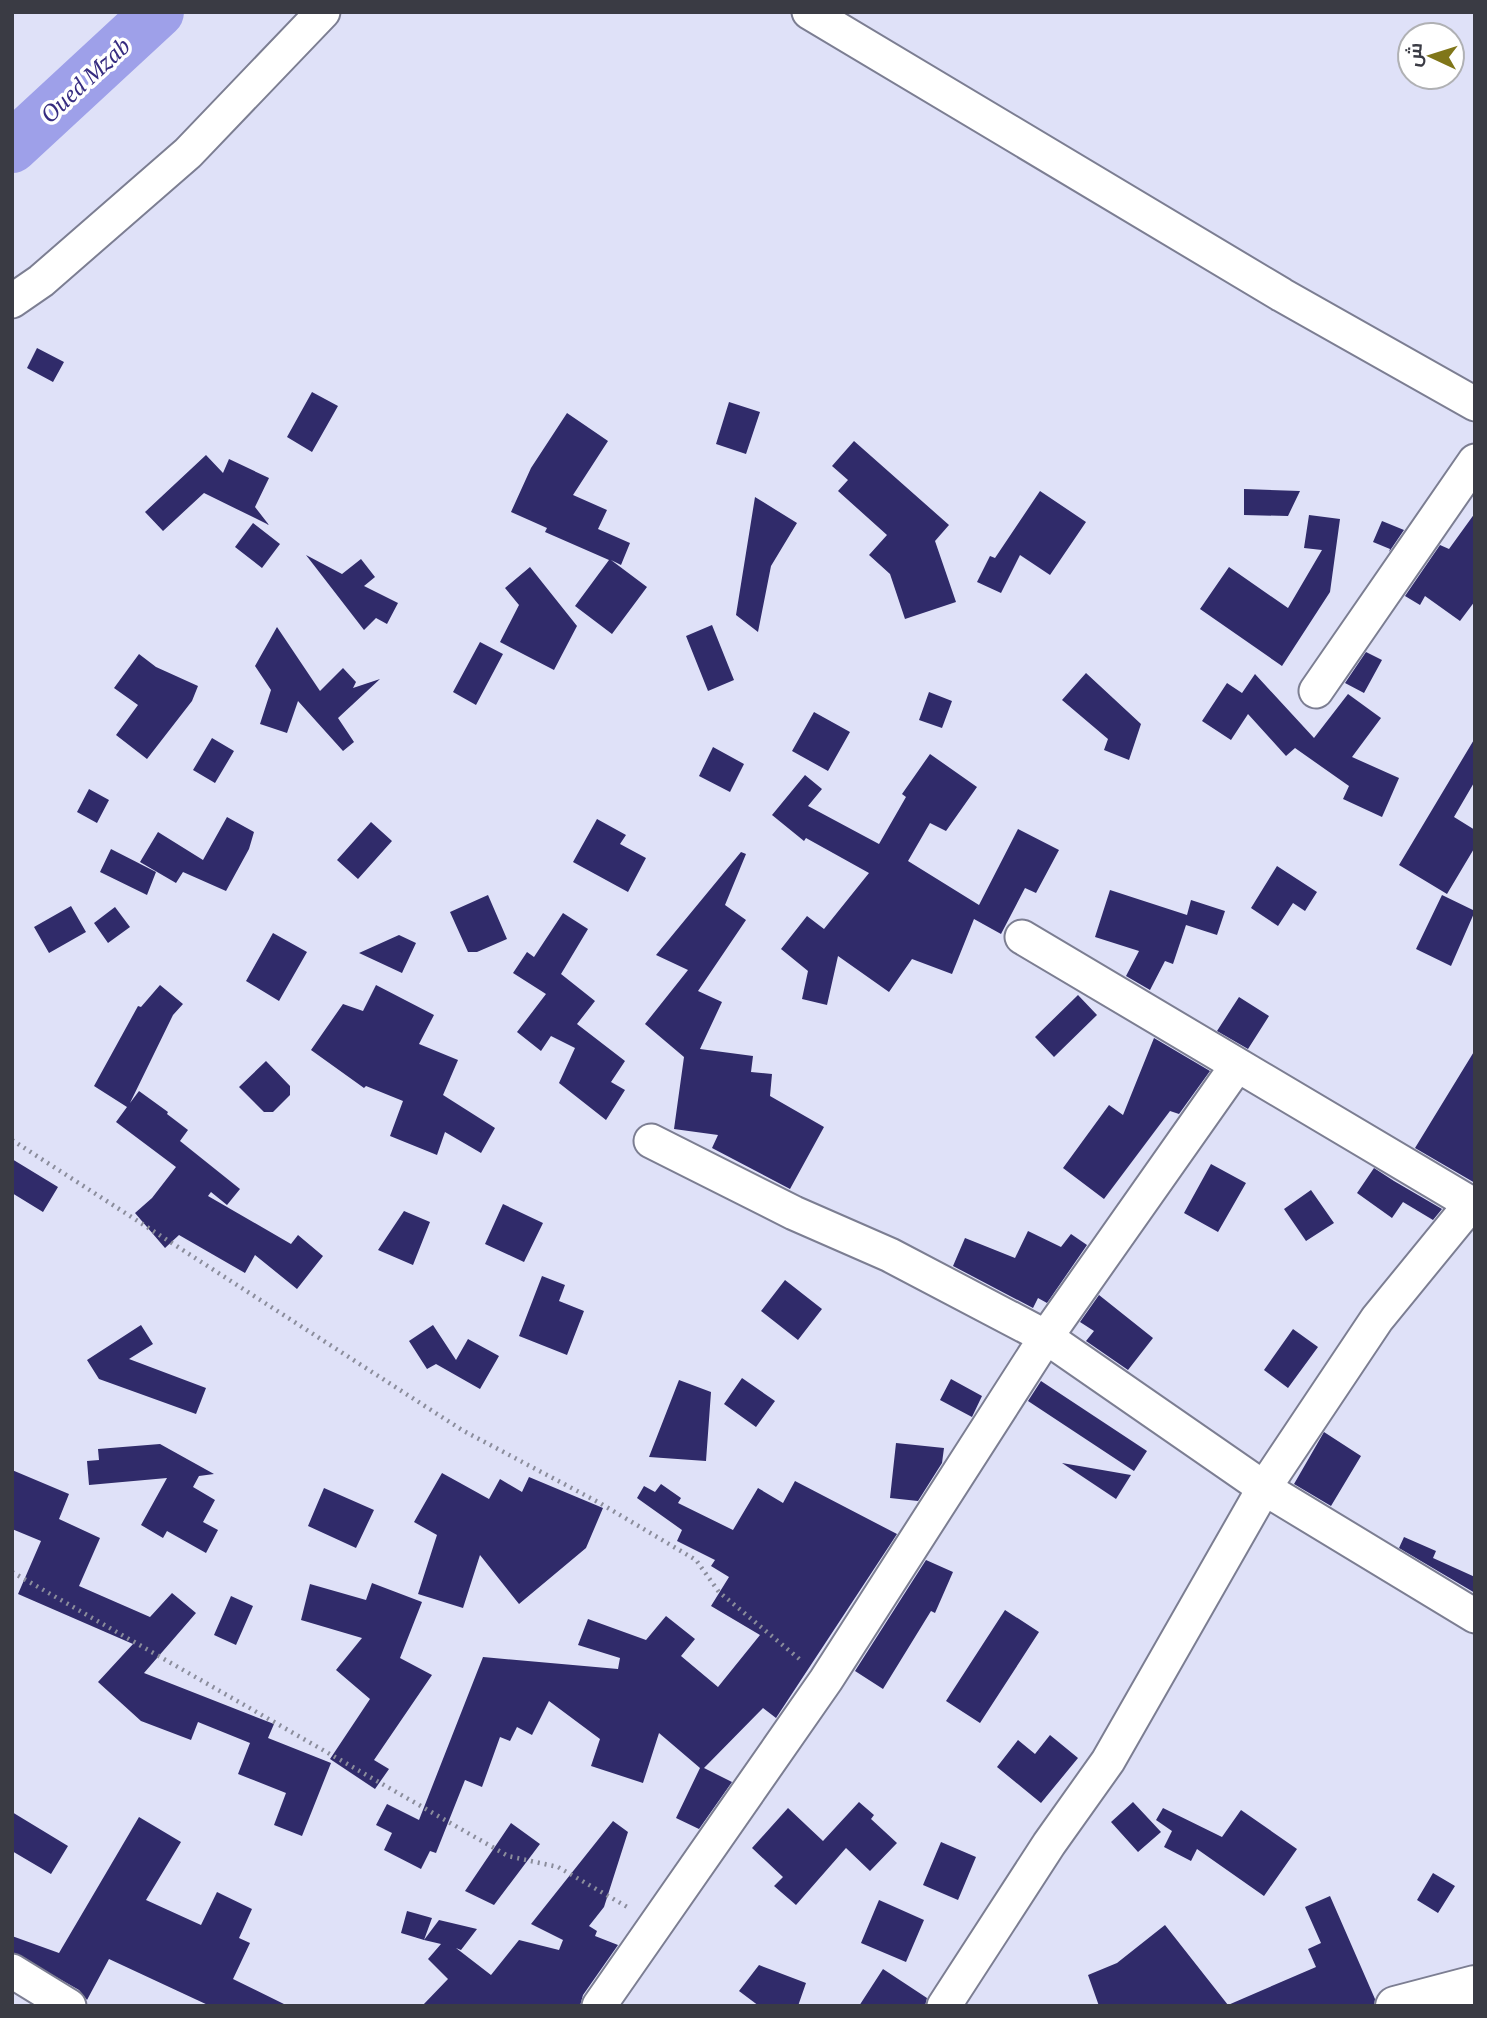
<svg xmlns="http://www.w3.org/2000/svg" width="1487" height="2018" viewBox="0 0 1487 2018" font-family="'PT Serif',Cairo,serif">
	<rect width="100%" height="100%" fill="#dfe1f8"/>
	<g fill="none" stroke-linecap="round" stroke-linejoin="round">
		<path stroke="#9ea0e9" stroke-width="52" d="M 12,147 L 158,12"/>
	</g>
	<path fill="#302b6a" d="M 37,348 L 64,362 L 53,382 L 27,368 Z
		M 312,392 L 338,406 L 312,452 L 287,437 Z
		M 729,402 L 760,412 L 746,454 L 716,444 Z
		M 567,413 L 608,441 L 573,495 L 607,510 L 598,529 L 630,543 L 621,565 L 611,560 L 647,587 L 612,634 L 575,606 L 609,560 L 545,532 L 547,528 L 511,512 L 531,468 Z
		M 854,441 L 949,525 L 935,541 L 956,602 L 905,619 L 890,574 L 869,555 L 887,535 L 838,491 L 848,480 L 832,466 Z
		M 206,455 L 223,473 L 229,459 L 269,478 L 255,507 L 269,525 L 204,493 L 163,531 L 145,512 Z
		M 1244,489 L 1300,491 L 1288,516 L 1244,515 Z
		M 1040,491 L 1086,522 L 1050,575 L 1020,555 L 1001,593 L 977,582 L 990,556 L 995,558 Z
		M 755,497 L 797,523 L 771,566 L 758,632 L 736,615 Z
		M 1475,513 L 1475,601 L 1460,621 L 1425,596 L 1420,605 L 1405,596 L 1440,545 L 1449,549 Z
		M 1309,515 L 1340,519 L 1330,592 L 1282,666 L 1200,609 L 1229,567 L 1288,608 L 1322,550 L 1304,548 Z
		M 1382,521 L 1404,530 L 1389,552 L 1390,549 L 1373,542 Z
		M 253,523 L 280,544 L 262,568 L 235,547 Z
		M 306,555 L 342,574 L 361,559 L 375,577 L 364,586 L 398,603 L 387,624 L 376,618 L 364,630 Z
		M 530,567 L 577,626 L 554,670 L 500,642 L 519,605 L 505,588 Z
		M 712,625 L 734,680 L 708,691 L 686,636 Z
		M 277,627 L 320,691 L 343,668 L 356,682 L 353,688 L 380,679 L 338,718 L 354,742 L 343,751 L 298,701 L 287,733 L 260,724 L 271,690 L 255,666 Z
		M 480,642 L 503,654 L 476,705 L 453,692 Z
		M 1366,652 L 1382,660 L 1364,693 L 1345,683 Z
		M 139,654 L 156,667 L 198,686 L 192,701 L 147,759 L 116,735 L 138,705 L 114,688 Z
		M 1086,673 L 1141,724 L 1129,760 L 1104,750 L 1108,739 L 1062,700 Z
		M 1255,674 L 1314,738 L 1348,694 L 1381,718 L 1352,757 L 1399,778 L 1382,817 L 1343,799 L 1349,786 L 1295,748 L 1286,756 L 1248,714 L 1231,740 L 1202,721 L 1227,683 L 1242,693 Z
		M 929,692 L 952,701 L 942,728 L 919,720 Z
		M 814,712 L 850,732 L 828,771 L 792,751 Z
		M 212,738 L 234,751 L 215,783 L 193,770 Z
		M 1475,738 L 1475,781 L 1454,817 L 1475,830 L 1475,847 L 1447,894 L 1399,865 Z
		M 713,747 L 744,764 L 730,792 L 699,776 Z
		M 930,754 L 977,787 L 946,831 L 930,823 L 908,861 L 979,905 L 1018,829 L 1059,850 L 1036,893 L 1025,888 L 1001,934 L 974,919 L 952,974 L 912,959 L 889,992 L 838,956 L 827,1005 L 802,999 L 808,971 L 781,949 L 807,916 L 824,929 L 869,873 L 806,838 L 804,841 L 772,815 L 805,775 L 822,789 L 808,806 L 879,844 L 906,797 L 902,794 Z
		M 89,789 L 109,800 L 97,823 L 77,812 Z
		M 227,817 L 254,832 L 249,849 L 226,891 L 183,872 L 176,883 L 140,862 L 158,832 L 203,860 Z
		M 597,819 L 626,835 L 620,844 L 646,858 L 628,892 L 573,862 Z
		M 371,822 L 392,841 L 358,879 L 337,860 Z
		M 111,849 L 156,872 L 147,895 L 100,872 Z
		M 741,852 L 746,854 L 725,905 L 746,920 L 698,991 L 722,1002 L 700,1049 L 753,1056 L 751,1072 L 772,1074 L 770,1096 L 824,1127 L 790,1189 L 712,1148 L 718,1135 L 674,1129 L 684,1057 L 645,1024 L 688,970 L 656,955 Z
		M 1277,866 L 1317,892 L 1305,911 L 1293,903 L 1278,926 L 1251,908 Z
		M 1110,890 L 1187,915 L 1191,900 L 1225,911 L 1217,935 L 1186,925 L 1173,964 L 1165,961 L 1150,990 L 1126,976 L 1139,951 L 1095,937 Z
		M 488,895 L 507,939 L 477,952 L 468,952 L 450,912 Z
		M 1442,895 L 1475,911 L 1451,966 L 1416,949 Z
		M 71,906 L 86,932 L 49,953 L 34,927 Z
		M 115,907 L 130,927 L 108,943 L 94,923 Z
		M 563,913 L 588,929 L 561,974 L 595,1001 L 577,1024 L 625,1061 L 611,1082 L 625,1090 L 606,1120 L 559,1083 L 575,1048 L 551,1036 L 541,1051 L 517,1032 L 546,994 L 513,973 L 527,952 L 534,957 Z
		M 273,933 L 307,952 L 279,1001 L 246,981 Z
		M 399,935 L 416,943 L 402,973 L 359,953 Z
		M 160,985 L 183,1004 L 173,1015 L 130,1103 L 139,1091 L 168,1112 L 167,1114 L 188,1130 L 180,1141 L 240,1189 L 227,1205 L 211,1192 L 208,1196 L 291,1244 L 298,1235 L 323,1256 L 297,1289 L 255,1255 L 245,1273 L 179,1235 L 165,1248 L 135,1213 L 152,1198 L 176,1167 L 116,1122 L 127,1107 L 94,1086 L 138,1006 L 141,1007 Z
		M 376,985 L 434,1015 L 419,1044 L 458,1060 L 443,1095 L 495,1128 L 481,1153 L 445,1132 L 437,1155 L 390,1136 L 403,1101 L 366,1086 L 364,1088 L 311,1050 L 343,1004 L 363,1011 Z
		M 1078,995 L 1097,1015 L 1054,1057 L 1035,1037 Z
		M 1239,997 L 1269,1016 L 1248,1049 L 1217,1031 Z
		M 1154,1038 L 1210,1071 L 1179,1114 L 1170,1111 L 1104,1199 L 1063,1168 L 1109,1105 L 1123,1115 Z
		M 1475,1050 L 1475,1183 L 1415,1148 Z
		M 266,1061 L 290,1086 L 290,1095 L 273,1112 L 264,1112 L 239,1087 Z
		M 12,1159 L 58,1187 L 43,1212 L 12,1193 Z
		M 1211,1164 L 1246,1183 L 1218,1232 L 1184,1213 Z
		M 1374,1168 L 1394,1181 L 1442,1209 L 1433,1220 L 1403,1202 L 1392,1218 L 1357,1193 Z
		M 1311,1190 L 1334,1223 L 1306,1241 L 1284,1209 Z
		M 503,1204 L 543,1223 L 524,1262 L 485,1244 Z
		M 404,1211 L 430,1222 L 413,1265 L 378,1250 Z
		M 1028,1231 L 1061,1247 L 1071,1234 L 1087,1245 L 1047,1303 L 1038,1298 L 1033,1308 L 953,1266 L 965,1238 L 1015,1258 Z
		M 542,1276 L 565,1285 L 559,1301 L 584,1311 L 567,1355 L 519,1336 Z
		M 785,1280 L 822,1309 L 798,1340 L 761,1311 Z
		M 1099,1295 L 1153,1338 L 1128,1370 L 1086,1341 L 1094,1331 L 1080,1322 Z
		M 141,1325 L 153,1344 L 129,1359 L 206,1388 L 196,1414 L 99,1379 L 87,1360 Z
		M 433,1325 L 456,1360 L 468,1339 L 499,1356 L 480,1389 L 436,1364 L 427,1369 L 409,1341 Z
		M 1293,1329 L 1318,1347 L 1288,1388 L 1264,1370 Z
		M 742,1378 L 775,1401 L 756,1427 L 724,1404 Z
		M 951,1379 L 982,1396 L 972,1417 L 940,1400 Z
		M 679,1380 L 711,1392 L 706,1461 L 649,1457 Z
		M 1041,1381 L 1147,1451 L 1134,1471 L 1028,1401 Z
		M 1324,1432 L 1361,1456 L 1331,1506 L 1294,1484 Z
		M 896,1443 L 944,1448 L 942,1463 L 918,1501 L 890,1498 Z
		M 160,1444 L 214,1474 L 199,1476 L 193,1487 L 215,1500 L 203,1522 L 218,1530 L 206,1553 L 167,1531 L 163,1538 L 141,1525 L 167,1478 L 89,1485 L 87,1461 L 99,1460 L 98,1449 Z
		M 1062,1463 L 1131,1475 L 1116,1499 Z
		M 12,1470 L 69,1494 L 59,1519 L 100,1538 L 79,1586 L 150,1617 L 172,1593 L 196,1613 L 144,1673 L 274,1724 L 268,1738 L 331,1763 L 302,1836 L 274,1825 L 286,1793 L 238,1774 L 250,1743 L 198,1722 L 191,1740 L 141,1721 L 98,1682 L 133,1644 L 18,1594 L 41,1541 L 12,1529 Z
		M 442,1473 L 489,1499 L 500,1479 L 522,1492 L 529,1477 L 603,1508 L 586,1548 L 519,1604 L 480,1555 L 463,1608 L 418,1594 L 437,1535 L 414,1522 Z
		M 795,1481 L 897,1534 L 776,1718 L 763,1708 L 704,1768 L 732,1782 L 699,1829 L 676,1818 L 700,1768 L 659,1733 L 643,1783 L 591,1766 L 600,1739 L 549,1701 L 532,1735 L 517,1727 L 510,1741 L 500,1737 L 482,1787 L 465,1780 L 436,1853 L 430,1851 L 421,1869 L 384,1850 L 392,1833 L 376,1825 L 387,1804 L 419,1820 L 483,1657 L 618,1669 L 620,1658 L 578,1645 L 588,1619 L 646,1640 L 666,1616 L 695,1639 L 681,1656 L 718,1687 L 760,1635 L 711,1606 L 729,1577 L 711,1566 L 715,1560 L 677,1541 L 682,1530 L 637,1498 L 644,1486 L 655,1492 L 661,1484 L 681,1498 L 678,1503 L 733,1530 L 758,1488 L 783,1503 Z
		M 324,1488 L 374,1510 L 356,1548 L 308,1526 Z
		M 1404,1537 L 1436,1551 L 1433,1558 L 1475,1577 L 1475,1593 L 1399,1548 Z
		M 926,1560 L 953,1572 L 935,1613 L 931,1611 L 883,1689 L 855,1671 Z
		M 372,1583 L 422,1602 L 400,1658 L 432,1675 L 374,1760 L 389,1769 L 375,1789 L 330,1759 L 370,1699 L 336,1670 L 362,1638 L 301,1620 L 310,1584 L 366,1600 Z
		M 231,1596 L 253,1606 L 236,1645 L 214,1635 Z
		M 1005,1610 L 1039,1632 L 980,1723 L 946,1701 Z
		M 1050,1735 L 1078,1758 L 1041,1803 L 997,1767 L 1018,1740 L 1035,1754 Z
		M 859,1802 L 874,1815 L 871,1819 L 897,1843 L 870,1871 L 846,1848 L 796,1905 L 774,1886 L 783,1877 L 752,1848 L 788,1808 L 823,1841 Z
		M 1133,1802 L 1161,1832 L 1138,1852 L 1111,1822 Z
		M 1163,1808 L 1222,1837 L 1241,1810 L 1297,1849 L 1264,1896 L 1197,1849 L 1191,1861 L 1164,1847 L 1172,1831 L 1156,1820 Z
		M 12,1812 L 68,1846 L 51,1874 L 12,1851 Z
		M 139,1817 L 181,1842 L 146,1900 L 201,1925 L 217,1892 L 252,1909 L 239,1938 L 250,1943 L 233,1979 L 288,2006 L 210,2006 L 109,1959 L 87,2000 L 79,1990 L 12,1952 L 12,1936 L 59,1953 Z
		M 613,1821 L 628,1832 L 604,1907 L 589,1926 L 597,1931 L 595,1936 L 618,1945 L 583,1995 L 580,2006 L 422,2006 L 448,1979 L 428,1959 L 441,1944 L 424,1940 L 439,1920 L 477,1929 L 461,1950 L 456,1948 L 491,1975 L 519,1940 L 559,1950 L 563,1940 L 531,1924 Z
		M 511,1823 L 540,1844 L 494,1905 L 465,1891 Z
		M 941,1842 L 976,1857 L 958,1900 L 923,1885 Z
		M 1433,1873 L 1455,1886 L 1438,1913 L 1417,1900 Z
		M 1330,1896 L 1375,1999 L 1374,2006 L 1099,2006 L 1088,1975 L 1117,1963 L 1165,1925 L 1228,2005 L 1316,1967 L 1308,1949 L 1321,1943 L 1305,1907 Z
		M 879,1900 L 924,1920 L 906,1962 L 861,1943 Z
		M 407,1911 L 432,1918 L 424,1940 L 401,1933 Z
		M 759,1965 L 806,1983 L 798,2006 L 759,2006 L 739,1991 Z
		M 883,1969 L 927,1998 L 925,2006 L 859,2006 Z"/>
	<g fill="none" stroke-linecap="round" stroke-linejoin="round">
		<defs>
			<path id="street" d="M 809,12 L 1282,295 L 1475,404
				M 12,301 L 41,281 L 188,153 L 323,12
				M 1316,691 L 1475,461
				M 1022,937 L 1475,1206
				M 651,1141 L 794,1213 L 890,1255 L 1046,1337 L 1264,1488 L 1475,1616
				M 12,1971 L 69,2006
				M 599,2006 L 826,1680 L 1046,1337 L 1236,1067
				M 944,2006 L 1049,1844 L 1108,1761 L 1264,1488 L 1377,1319 L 1471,1204"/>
			<path id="secondary" d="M 1395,2006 L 1475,1985"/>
		</defs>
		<use href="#street" stroke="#7c7e92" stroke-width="37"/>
		<use href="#secondary" stroke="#7c7e92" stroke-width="42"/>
		<path stroke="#8b8d9c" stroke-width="4.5" stroke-dasharray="2 5" stroke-linecap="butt" d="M 12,1140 L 462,1430 L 598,1502 L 696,1560 L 719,1592 L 803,1662
			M 12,1572 L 508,1856 L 558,1867 L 629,1908"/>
		<use href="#street" stroke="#fff" stroke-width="33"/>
		<use href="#secondary" stroke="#fff" stroke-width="38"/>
	</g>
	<g text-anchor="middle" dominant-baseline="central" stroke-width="7" stroke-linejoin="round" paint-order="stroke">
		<g font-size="23" font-style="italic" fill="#362c80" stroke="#fff">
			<text transform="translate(85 80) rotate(-43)">Oued Mzab</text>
		</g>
	</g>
	<rect width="1487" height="2018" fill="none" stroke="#3a3b44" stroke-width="28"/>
	<g transform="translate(1431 56) rotate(274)"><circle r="33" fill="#ffffff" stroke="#b0b1b4" stroke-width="2"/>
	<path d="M0-5L12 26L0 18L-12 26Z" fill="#807619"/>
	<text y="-10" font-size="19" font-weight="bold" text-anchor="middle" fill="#3a3b44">ش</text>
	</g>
</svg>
